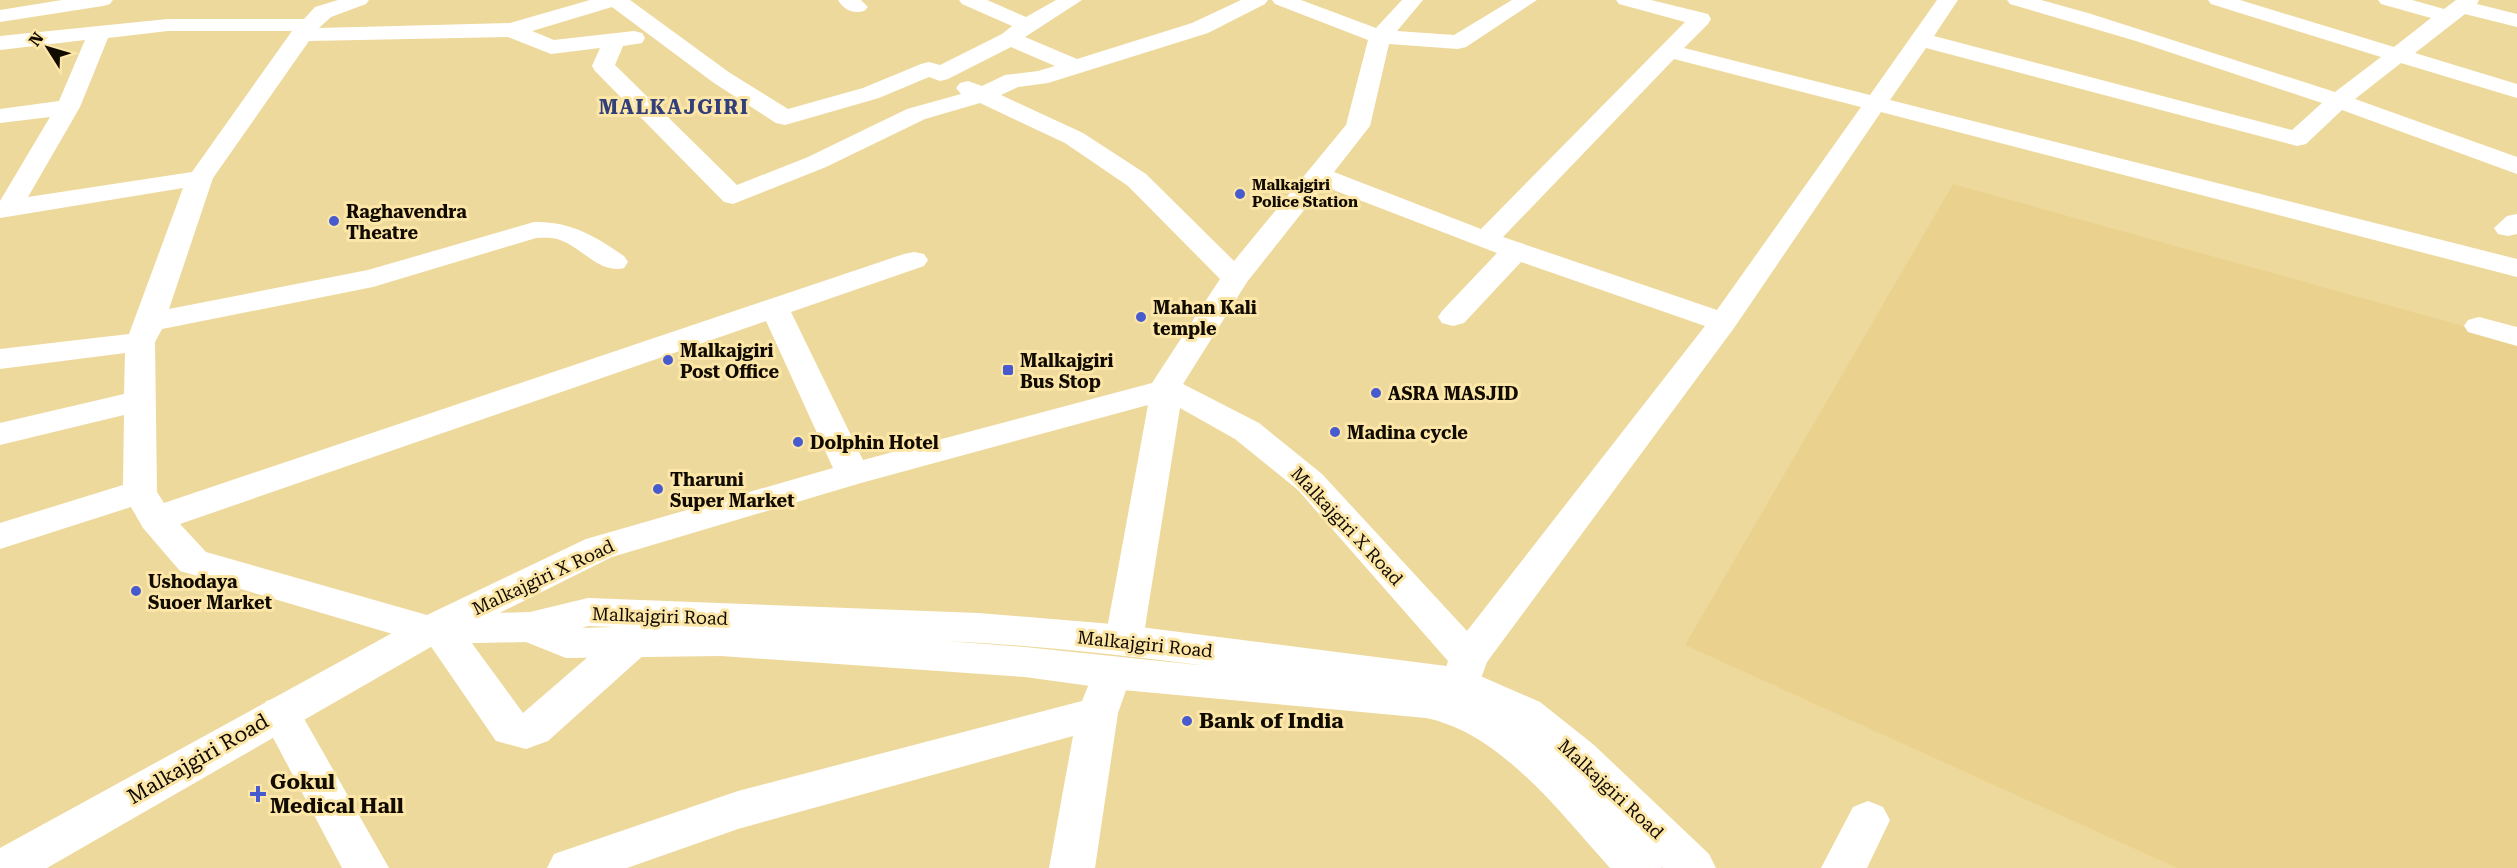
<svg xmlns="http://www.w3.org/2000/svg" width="2517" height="868" viewBox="0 0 2517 868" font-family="'Roboto Serif',serif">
	<rect width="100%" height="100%" fill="#eed99d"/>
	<path fill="#ead28e" d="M 1953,184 L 2517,341 L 2517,868 L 2177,868 L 1685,645 Z"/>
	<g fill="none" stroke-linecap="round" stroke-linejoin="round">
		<path fill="#fff" fill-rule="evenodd" d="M 62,0 L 113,0 L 110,4 L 103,6 L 0,22 L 0,10 Z
			M 338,0 L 369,0 L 366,4 L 331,17 L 319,28 L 510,23 L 590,0 L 630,0 L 730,73 L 788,109 L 863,88 L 921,64 L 929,62 L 940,65 L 1002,34 L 1012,26 L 962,4 L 959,0 L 987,0 L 1026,17 L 1056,0 L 1082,0 L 1025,37 L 1077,59 L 1192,23 L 1241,0 L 1268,0 L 1265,4 L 1208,33 L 1048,83 L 1018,87 L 1001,95 L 1083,133 L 1146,174 L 1234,261 L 1346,125 L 1368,40 L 1275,4 L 1272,0 L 1301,0 L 1376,28 L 1402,0 L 1423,0 L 1397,31 L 1454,35 L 1512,0 L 1537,0 L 1466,47 L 1458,49 L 1389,44 L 1370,126 L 1334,172 L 1481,229 L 1685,22 L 1619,4 L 1616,0 L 1651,0 L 1708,14 L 1711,19 L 1708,24 L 1684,48 L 1870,95 L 1937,0 L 1958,0 L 1934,36 L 2292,130 L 2322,103 L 2136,41 L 2010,4 L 2007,0 L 2041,0 L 2088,13 L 2335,92 L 2381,57 L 2211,4 L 2208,0 L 2240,0 L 2394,47 L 2431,18 L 2381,4 L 2378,0 L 2412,0 L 2444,9 L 2456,0 L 2479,0 L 2477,4 L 2517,14 L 2517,27 L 2465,14 L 2415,53 L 2517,84 L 2517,98 L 2401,63 L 2355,99 L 2517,157 L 2517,174 L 2342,110 L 2306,144 L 2297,146 L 1926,48 L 1890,100 L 2517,259 L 2517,277 L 1881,112 L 1734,328 L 1487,662 L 1477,689 L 1463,694 L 1449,689 L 1443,678 L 1448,661 L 1298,490 L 1235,439 L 1180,408 L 1143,640 L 1138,651 L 1124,655 L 1110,651 L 1105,640 L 1148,405 L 861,483 L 612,557 L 463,631 L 523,713 L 618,631 L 632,627 L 646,631 L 651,642 L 646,653 L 548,741 L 526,749 L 496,741 L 430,645 L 180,571 L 143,528 L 131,507 L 0,549 L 0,523 L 123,485 L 124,415 L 0,445 L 0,423 L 124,394 L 125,353 L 0,369 L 0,349 L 129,334 L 183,188 L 0,218 L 0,201 L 50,117 L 0,123 L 0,109 L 59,101 L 85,40 L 0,50 L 0,36 L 168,19 L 304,19 L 315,7 ZM 612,7 L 714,83 L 776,123 L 785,125 L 879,98 L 929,77 L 940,81 L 948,79 L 1011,47 L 1055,66 L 1038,71 L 1005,75 L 982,86 L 968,81 L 960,83 L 956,88 L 961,94 L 907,109 L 808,157 L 737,185 L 615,65 L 623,46 L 642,43 L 645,38 L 642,33 L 634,31 L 554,40 L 532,31 ZM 168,31 L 292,31 L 192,172 L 28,197 L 80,107 L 108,38 ZM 508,37 L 551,54 L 600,48 L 592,66 L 595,71 L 724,202 L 733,204 L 826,167 L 925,119 L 980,103 L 1065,143 L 1128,186 L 1220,279 L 1152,383 L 863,460 L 791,312 L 924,266 L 928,260 L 924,254 L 914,252 L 904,254 L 164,503 L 157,492 L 155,342 L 162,329 L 373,287 L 536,238 C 544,238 552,237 560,240 C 583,248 599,274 624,268 L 628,262 L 624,256 C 595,236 570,221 534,222 L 368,270 L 169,309 L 213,178 L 309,41 ZM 1674,59 L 1861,107 L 1717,310 L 1503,237 ZM 1323,186 L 1497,253 L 1442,311 L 1438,317 L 1442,323 L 1453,326 L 1464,323 L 1521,262 L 1705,326 L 1467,631 L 1322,474 L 1259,423 L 1183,384 L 1247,282 ZM 766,321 L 833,468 L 586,539 L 427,615 L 206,552 L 180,524 Z
			M 838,0 L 861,0 L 868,7 L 864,11 C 853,14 844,10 838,0 Z
			M 2517,214 L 2517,234 L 2508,236 L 2498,234 L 2494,228 L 2507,216 Z
			M 2479,317 L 2517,327 L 2517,346 L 2468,332 L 2464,326 L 2468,320 Z
			M 1112,657 L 1126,662 L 1132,673 L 1118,713 L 1095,868 L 1049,868 L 1073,736 L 738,829 L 627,868 L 547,868 L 554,854 L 738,791 L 1082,701 L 1098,662 Z
			M 280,697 L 294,701 L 389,868 L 342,868 L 260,713 L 266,701 Z
			M 1868,801 L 1883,807 L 1890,820 L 1867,868 L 1821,868 L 1853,807 Z"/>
		<path fill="#fff" fill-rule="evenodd" d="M 588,598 L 978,613 L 1124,625 L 1462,668 L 1540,702 L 1594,745 L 1709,854 L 1716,868 L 1663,868 L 1660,866 L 1662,868 L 1610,868 C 1561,814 1501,733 1426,718 L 1112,689 L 1025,677 L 721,656 L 566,658 L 526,642 L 436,644 L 47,868 L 0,868 L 0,848 L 416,620 L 430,615 L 530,612 ZM 588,626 L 615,627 L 582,628 ZM 946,641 C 1034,645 1121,655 1208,666 L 1025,647 Z"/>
	</g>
	<g fill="#475bcf" stroke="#fce7a9" stroke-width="2">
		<circle cx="1240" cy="194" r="6"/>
		<circle cx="334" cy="221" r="6"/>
		<circle cx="1141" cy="317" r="6"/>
		<circle cx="668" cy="360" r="6"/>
		<rect x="1002" y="364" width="12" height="12" rx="3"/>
		<circle cx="1376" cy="393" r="6"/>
		<circle cx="1335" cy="432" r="6"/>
		<circle cx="798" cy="442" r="6"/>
		<circle cx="658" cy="489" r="6"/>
		<circle cx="136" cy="591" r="6"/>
		<circle cx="1187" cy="721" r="6"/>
		<path d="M255 785h6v6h6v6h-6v6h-6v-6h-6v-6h6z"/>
	</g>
	<g text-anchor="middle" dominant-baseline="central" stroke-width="6" stroke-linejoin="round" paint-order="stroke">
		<g font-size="15" font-weight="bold" fill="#120b00" stroke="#fce7a9" text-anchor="start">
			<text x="1252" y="185">Malkajgiri<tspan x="1252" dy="17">Police Station</tspan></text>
		</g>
		<g font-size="18" font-weight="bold" fill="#120b00" stroke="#fce7a9" text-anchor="start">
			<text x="346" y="211">Raghavendra<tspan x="346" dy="21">Theatre</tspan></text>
			<text x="1153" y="307">Mahan Kali<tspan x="1153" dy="21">temple</tspan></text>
			<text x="680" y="350">Malkajgiri<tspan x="680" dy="21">Post Office</tspan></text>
			<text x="1020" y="360">Malkajgiri<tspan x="1020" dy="21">Bus Stop</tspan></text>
			<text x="1388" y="393">ASRA MASJID</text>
			<text x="1347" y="432">Madina cycle</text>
			<text x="810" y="442">Dolphin Hotel</text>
			<text x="670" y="479">Tharuni<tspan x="670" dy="21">Super Market</tspan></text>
			<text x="148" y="581">Ushodaya<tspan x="148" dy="21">Suoer Market</tspan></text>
		</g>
		<g font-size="18" fill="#120b00" stroke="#fce7a9">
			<text transform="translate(1347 526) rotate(47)">Malkajgiri X Road</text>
			<text transform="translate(543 577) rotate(-25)">Malkajgiri X Road</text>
			<text transform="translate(660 616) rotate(2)">Malkajgiri Road</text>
			<text transform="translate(1145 644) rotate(6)">Malkajgiri Road</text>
			<text transform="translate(1611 789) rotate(43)">Malkajgiri Road</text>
		</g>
		<g font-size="20" font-weight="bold" letter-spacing="1.5" fill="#323f7a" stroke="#fce7a9">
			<text x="674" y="107">MALKAJGIRI</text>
		</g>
		<g font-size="21" font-weight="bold" fill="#120b00" stroke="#fce7a9" text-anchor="start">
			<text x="1199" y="721">Bank of India</text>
			<text x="270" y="782">Gokul<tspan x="270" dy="24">Medical Hall</tspan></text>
		</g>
		<g font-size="21" fill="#120b00" stroke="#fce7a9">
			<text transform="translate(198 759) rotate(-30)">Malkajgiri Road</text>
		</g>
	</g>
	<g transform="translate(48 48) rotate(307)" stroke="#fce7a9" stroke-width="4.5" paint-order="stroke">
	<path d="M0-4.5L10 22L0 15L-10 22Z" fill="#120b00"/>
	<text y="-9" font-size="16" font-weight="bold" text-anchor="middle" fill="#120b00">N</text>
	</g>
</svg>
